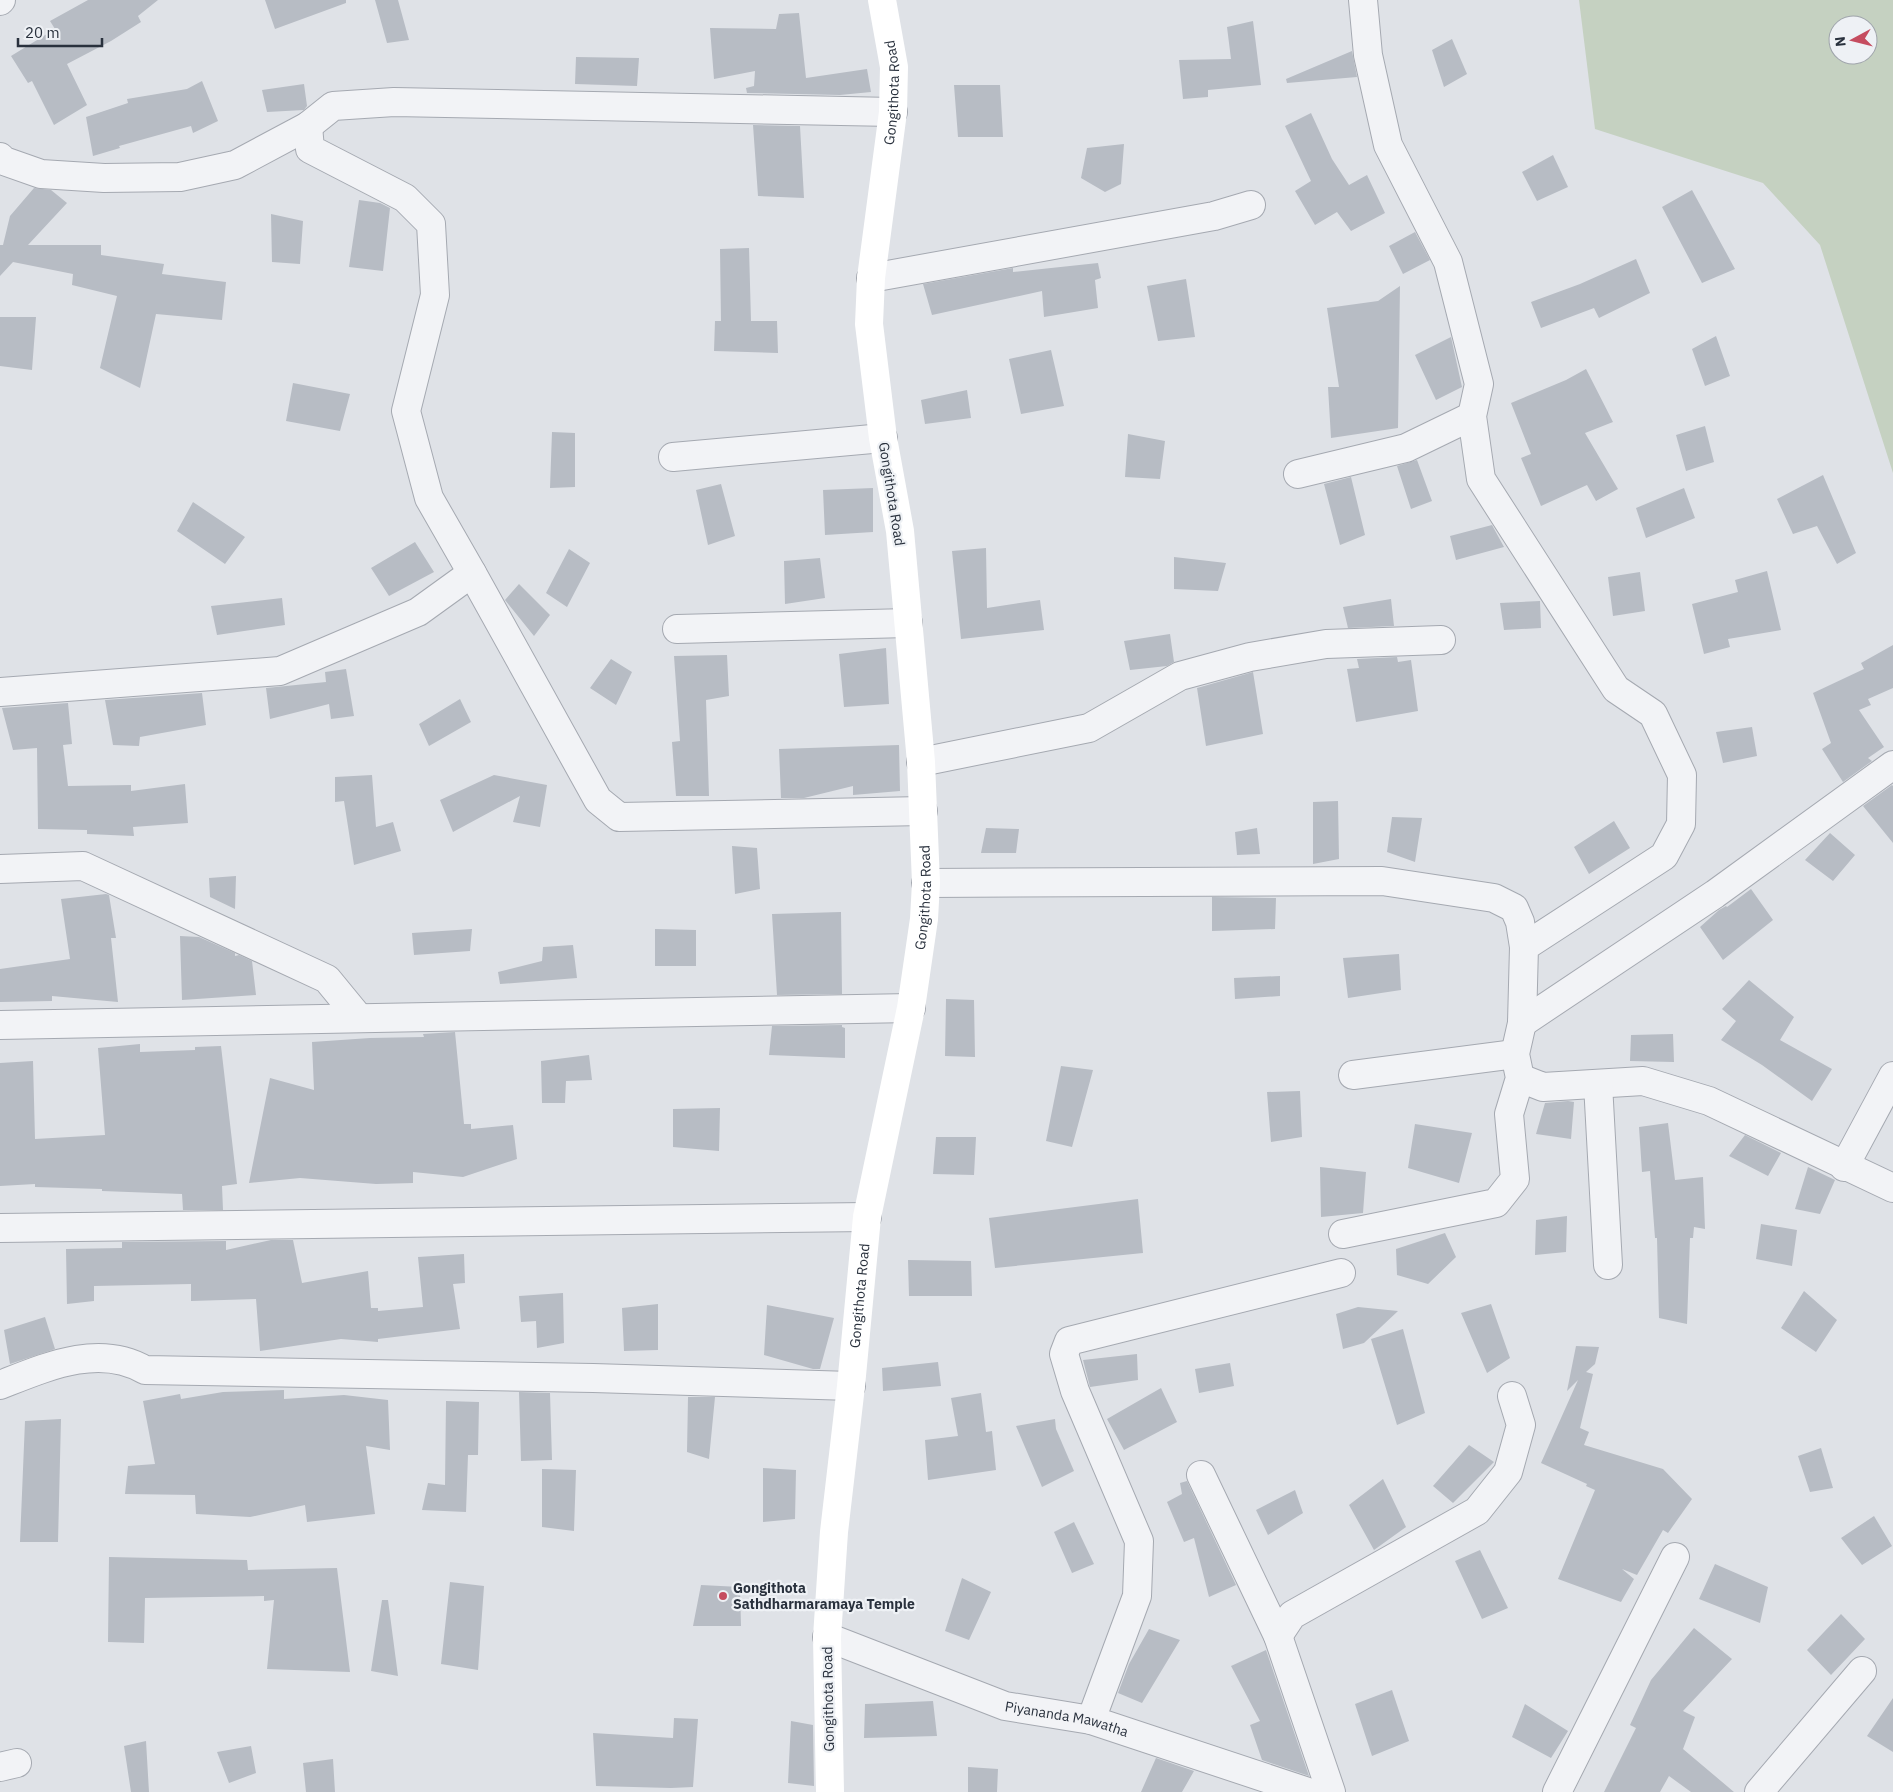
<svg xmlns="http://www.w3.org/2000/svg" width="1893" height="1792" viewBox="0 0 1893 1792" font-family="'IBM Plex Sans',sans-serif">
	<rect width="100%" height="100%" fill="#dfe2e7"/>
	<path fill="#c5d1c1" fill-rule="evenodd" d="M 1579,0 L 1893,0 L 1893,473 L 1820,245 L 1763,183 L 1595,129 ZM 1838,25 L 1868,25 L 1868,55 L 1838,55 Z"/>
	<path fill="#b7bcc4" d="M 88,0 L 158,0 L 138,16 L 141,22 L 111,41 L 67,64 L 87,105 L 54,125 L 32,81 L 28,83 L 11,56 L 55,29 L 50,21 Z
		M 265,0 L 346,0 L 346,3 L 275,29 Z
		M 375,0 L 398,0 L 409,40 L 387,43 Z
		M 799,13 L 806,78 L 867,69 L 871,92 L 840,95 L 747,93 L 746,88 L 754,86 L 755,71 L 714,79 L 710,28 L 776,29 L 779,14 Z
		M 1253,21 L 1261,85 L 1208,90 L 1208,97 L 1183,99 L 1179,60 L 1231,59 L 1227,27 Z
		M 1452,39 L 1467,74 L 1444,87 L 1432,50 Z
		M 1352,51 L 1357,77 L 1287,83 L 1286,79 Z
		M 576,57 L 639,58 L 637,86 L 575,84 Z
		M 202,81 L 218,121 L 193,133 L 191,126 L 119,146 L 120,148 L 93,156 L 86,117 L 128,103 L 127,99 L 187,89 Z
		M 304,84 L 307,106 L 304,110 L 267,112 L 262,90 Z
		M 954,85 L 1000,85 L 1003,137 L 958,137 Z
		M 1311,113 L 1332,159 L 1349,185 L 1367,175 L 1385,213 L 1351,231 L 1337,212 L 1315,225 L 1295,191 L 1311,181 L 1285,126 Z
		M 753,125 L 800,126 L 804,198 L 758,196 Z
		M 1124,144 L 1121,184 L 1105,192 L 1081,178 L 1087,148 Z
		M 1553,155 L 1568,187 L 1537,201 L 1522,172 Z
		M 34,188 L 51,190 L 67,203 L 28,245 L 101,245 L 101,255 L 164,264 L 162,274 L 226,282 L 222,320 L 156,314 L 140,388 L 100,368 L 117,296 L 72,285 L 73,274 L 13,262 L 0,276 L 0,245 L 3,245 L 10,216 Z
		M 1692,190 L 1735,269 L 1702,283 L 1662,207 Z
		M 359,200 L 380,203 L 390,208 L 383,271 L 349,267 Z
		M 271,214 L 303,221 L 300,264 L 272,262 Z
		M 1415,232 L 1430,260 L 1403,274 L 1389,246 Z
		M 749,248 L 751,321 L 777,321 L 778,353 L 714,351 L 715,321 L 721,321 L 720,249 Z
		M 1636,259 L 1650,293 L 1599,318 L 1594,308 L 1541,328 L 1531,302 L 1580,284 Z
		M 1098,263 L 1101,278 L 1095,280 L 1098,308 L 1044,317 L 1042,291 L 932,315 L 923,284 L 1013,268 L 1013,272 Z
		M 1186,279 L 1195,337 L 1158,341 L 1147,286 Z
		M 1400,286 L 1398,428 L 1331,438 L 1328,387 L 1339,387 L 1327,308 L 1378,301 Z
		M 0,317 L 36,317 L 32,370 L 0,366 Z
		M 1716,336 L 1730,376 L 1705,386 L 1692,349 Z
		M 1451,337 L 1462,387 L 1436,400 L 1415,355 Z
		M 1051,350 L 1064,406 L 1021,414 L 1009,359 Z
		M 1586,369 L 1613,422 L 1585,433 L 1618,489 L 1596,501 L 1587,485 L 1541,506 L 1521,458 L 1531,454 L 1511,403 L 1566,380 Z
		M 293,383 L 350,394 L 340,431 L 286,421 Z
		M 967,390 L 971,418 L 925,424 L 921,400 Z
		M 1705,426 L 1714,462 L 1686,471 L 1676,435 Z
		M 552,432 L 575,433 L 575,487 L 550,488 Z
		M 1128,434 L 1165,441 L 1160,479 L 1125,477 Z
		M 1417,460 L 1432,501 L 1411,509 L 1397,466 Z
		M 1823,475 L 1856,553 L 1837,564 L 1817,526 L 1793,534 L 1777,499 Z
		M 1351,477 L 1365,535 L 1340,545 L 1324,484 Z
		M 721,484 L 735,536 L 708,545 L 696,490 Z
		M 873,488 L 873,532 L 825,535 L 823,490 Z
		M 1684,488 L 1695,518 L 1646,538 L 1636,508 Z
		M 193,502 L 245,537 L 225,564 L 177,531 Z
		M 1492,525 L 1504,547 L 1456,560 L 1450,536 Z
		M 415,542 L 434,572 L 389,596 L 371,568 Z
		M 986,548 L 987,608 L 1040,600 L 1044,630 L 961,639 L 952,551 Z
		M 569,549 L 590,563 L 567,607 L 546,593 Z
		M 1174,557 L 1226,563 L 1218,591 L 1174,589 Z
		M 820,558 L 825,598 L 785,604 L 784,561 Z
		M 1767,571 L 1781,630 L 1728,639 L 1730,647 L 1704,654 L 1692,604 L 1738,592 L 1735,580 Z
		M 1640,572 L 1645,611 L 1613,616 L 1608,577 Z
		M 519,584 L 550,615 L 534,636 L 505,600 Z
		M 282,598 L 285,625 L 217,635 L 211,606 Z
		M 1391,599 L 1394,626 L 1348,628 L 1343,607 Z
		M 1540,601 L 1541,628 L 1504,630 L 1500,603 Z
		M 1170,634 L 1174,662 L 1167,666 L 1130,670 L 1124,641 Z
		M 1893,645 L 1893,688 L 1868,699 L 1871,705 L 1859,710 L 1884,747 L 1868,758 L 1872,761 L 1843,782 L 1822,749 L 1831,743 L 1813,693 L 1864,669 L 1861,663 Z
		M 886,648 L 889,704 L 844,707 L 839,654 Z
		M 727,655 L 729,696 L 706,700 L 709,796 L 676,796 L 672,742 L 680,741 L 674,656 Z
		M 1397,657 L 1398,662 L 1411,660 L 1418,711 L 1356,722 L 1347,669 L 1359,668 L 1357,659 Z
		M 611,659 L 632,672 L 616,705 L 590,688 Z
		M 346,669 L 354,716 L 331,719 L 329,704 L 270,719 L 266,688 L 326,682 L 325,672 Z
		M 1253,672 L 1263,734 L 1206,746 L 1197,688 Z
		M 202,693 L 206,725 L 140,737 L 139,746 L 113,745 L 105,700 Z
		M 460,699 L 471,722 L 429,746 L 419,724 Z
		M 68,703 L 72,744 L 63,745 L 68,786 L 131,785 L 131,791 L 185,784 L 188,823 L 133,827 L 134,836 L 87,834 L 87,830 L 38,829 L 37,748 L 13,750 L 2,708 Z
		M 1752,727 L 1757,756 L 1723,763 L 1716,732 Z
		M 899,745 L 900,791 L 853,795 L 853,786 L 804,798 L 781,798 L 779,749 Z
		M 372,775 L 376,827 L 393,822 L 401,851 L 354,865 L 344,801 L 335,802 L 335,777 Z
		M 494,775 L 547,785 L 540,827 L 513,822 L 520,796 L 453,832 L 440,800 Z
		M 1892,785 L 1893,786 L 1893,843 L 1863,806 Z
		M 1338,801 L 1339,859 L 1313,864 L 1313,802 Z
		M 1392,817 L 1422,818 L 1415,862 L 1387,852 Z
		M 1614,821 L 1630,848 L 1589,874 L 1574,847 Z
		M 986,828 L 1019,829 L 1016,853 L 981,853 Z
		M 1257,828 L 1260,854 L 1237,855 L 1235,832 Z
		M 1830,833 L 1855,855 L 1833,881 L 1805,860 Z
		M 732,846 L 757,848 L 760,889 L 735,894 Z
		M 236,876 L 235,909 L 210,897 L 209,878 Z
		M 1751,889 L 1773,920 L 1723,960 L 1700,927 L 1719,910 L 1726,906 L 1727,907 Z
		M 106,894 L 109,895 L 116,938 L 111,938 L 118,1002 L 52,996 L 52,1001 L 0,1002 L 0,969 L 70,959 L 61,899 Z
		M 1212,897 L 1276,898 L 1275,929 L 1212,931 Z
		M 841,912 L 842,994 L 777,995 L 772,914 Z
		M 472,929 L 470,951 L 414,955 L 412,933 Z
		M 655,929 L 696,930 L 696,966 L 655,966 Z
		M 180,936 L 199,937 L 235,953 L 235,956 L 239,955 L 252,961 L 256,995 L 182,1000 Z
		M 573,945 L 577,978 L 500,984 L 498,972 L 542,961 L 543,947 Z
		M 1399,954 L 1401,990 L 1348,998 L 1343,958 Z
		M 1280,976 L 1280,996 L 1235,999 L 1234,978 Z
		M 1749,980 L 1794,1017 L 1780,1040 L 1832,1069 L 1812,1101 L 1762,1065 L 1721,1040 L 1736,1021 L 1722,1009 Z
		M 946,999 L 974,1000 L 975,1057 L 945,1056 Z
		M 842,1025 L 842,1027 L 845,1028 L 845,1058 L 769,1055 L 772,1026 Z
		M 455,1032 L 464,1124 L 471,1124 L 471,1129 L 513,1125 L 517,1159 L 463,1177 L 413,1172 L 413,1183 L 376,1184 L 300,1178 L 249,1183 L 270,1078 L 314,1090 L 312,1042 L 370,1038 L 424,1037 L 423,1034 Z
		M 1673,1034 L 1674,1062 L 1630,1061 L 1631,1035 Z
		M 140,1044 L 140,1052 L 195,1050 L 195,1047 L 221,1046 L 237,1184 L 222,1186 L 223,1210 L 183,1210 L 182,1194 L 102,1191 L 102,1189 L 35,1187 L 35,1184 L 0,1186 L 0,1063 L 33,1061 L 35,1139 L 105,1135 L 98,1048 Z
		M 589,1055 L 592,1080 L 566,1081 L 565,1103 L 542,1103 L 541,1061 Z
		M 1061,1066 L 1093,1070 L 1072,1147 L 1046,1141 Z
		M 1300,1091 L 1302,1137 L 1271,1142 L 1267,1092 Z
		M 1568,1101 L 1574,1102 L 1571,1139 L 1536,1134 L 1545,1103 Z
		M 720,1108 L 719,1151 L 673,1147 L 673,1109 Z
		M 1668,1123 L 1675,1180 L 1703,1177 L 1705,1229 L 1694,1227 L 1693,1238 L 1690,1238 L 1687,1324 L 1659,1318 L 1657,1238 L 1655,1238 L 1650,1171 L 1642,1172 L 1639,1127 Z
		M 1415,1124 L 1472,1133 L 1459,1183 L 1408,1168 Z
		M 1745,1135 L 1781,1153 L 1768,1176 L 1729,1156 Z
		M 936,1137 L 976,1137 L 974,1175 L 933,1174 Z
		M 1320,1167 L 1366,1172 L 1363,1213 L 1321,1217 Z
		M 1808,1167 L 1835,1180 L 1820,1214 L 1795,1209 Z
		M 1138,1199 L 1143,1253 L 995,1268 L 989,1218 Z
		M 1567,1216 L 1566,1252 L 1535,1255 L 1536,1220 Z
		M 1761,1224 L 1797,1230 L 1792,1266 L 1756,1259 Z
		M 1445,1233 L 1456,1257 L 1428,1284 L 1397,1275 L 1396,1249 Z
		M 271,1240 L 293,1240 L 302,1283 L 368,1271 L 371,1308 L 378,1308 L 378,1311 L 423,1307 L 418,1257 L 464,1254 L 465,1283 L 453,1284 L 460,1329 L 378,1339 L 378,1342 L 341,1339 L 260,1351 L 256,1299 L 191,1301 L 191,1284 L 94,1286 L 94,1301 L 67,1304 L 66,1249 L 122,1248 L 122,1242 L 226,1241 L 226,1250 Z
		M 908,1260 L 971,1261 L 972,1296 L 909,1296 Z
		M 1804,1291 L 1837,1320 L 1816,1352 L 1781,1328 Z
		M 563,1293 L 564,1343 L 537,1348 L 536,1321 L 521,1322 L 519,1296 Z
		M 658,1304 L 658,1350 L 624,1351 L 622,1308 Z
		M 1491,1304 L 1510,1358 L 1487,1373 L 1461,1313 Z
		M 767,1305 L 834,1318 L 820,1369 L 813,1369 L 764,1355 Z
		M 1358,1307 L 1398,1311 L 1364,1343 L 1343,1349 L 1336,1314 Z
		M 45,1317 L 55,1349 L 10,1364 L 4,1330 Z
		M 1403,1329 L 1425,1413 L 1397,1425 L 1371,1339 Z
		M 1576,1346 L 1599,1347 L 1595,1364 L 1586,1372 L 1593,1374 L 1580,1428 L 1589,1432 L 1584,1445 L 1663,1469 L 1692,1499 L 1668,1533 L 1663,1530 L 1637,1575 L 1622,1569 L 1634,1579 L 1621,1602 L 1558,1579 L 1595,1490 L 1586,1486 L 1587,1484 L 1541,1463 L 1578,1380 L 1567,1391 Z
		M 1137,1354 L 1138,1380 L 1090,1387 L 1083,1360 Z
		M 938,1362 L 941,1386 L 883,1391 L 882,1368 Z
		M 1230,1363 L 1234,1386 L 1199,1393 L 1195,1369 Z
		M 1161,1388 L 1177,1422 L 1124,1450 L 1107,1419 Z
		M 284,1390 L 284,1399 L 344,1395 L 388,1400 L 390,1450 L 366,1446 L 375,1514 L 307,1522 L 305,1505 L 250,1517 L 196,1514 L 195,1495 L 125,1494 L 128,1466 L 155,1464 L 143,1401 L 180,1394 L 181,1399 L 223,1392 Z
		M 519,1392 L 550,1393 L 552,1460 L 521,1461 Z
		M 981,1393 L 986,1432 L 992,1431 L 996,1470 L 928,1480 L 925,1440 L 958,1436 L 951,1398 Z
		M 688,1397 L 715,1397 L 709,1459 L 687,1452 Z
		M 446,1401 L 479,1402 L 478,1455 L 468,1455 L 466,1512 L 422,1510 L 428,1483 L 445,1485 Z
		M 61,1419 L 58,1542 L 20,1542 L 25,1421 Z
		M 1055,1419 L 1056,1429 L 1074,1471 L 1042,1487 L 1016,1426 Z
		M 1469,1445 L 1494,1462 L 1453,1503 L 1433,1486 Z
		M 1821,1448 L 1833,1488 L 1810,1492 L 1798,1456 Z
		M 763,1468 L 796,1470 L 795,1519 L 763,1522 Z
		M 542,1469 L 576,1470 L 574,1531 L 542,1527 Z
		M 1383,1479 L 1406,1527 L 1374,1550 L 1349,1505 Z
		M 1187,1481 L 1236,1585 L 1209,1597 L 1194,1538 L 1184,1542 L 1167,1502 L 1182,1494 L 1180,1483 Z
		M 1295,1490 L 1303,1513 L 1268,1535 L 1256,1510 Z
		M 1874,1516 L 1892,1546 L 1862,1565 L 1841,1538 Z
		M 1074,1522 L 1094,1564 L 1072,1573 L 1054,1532 Z
		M 1480,1550 L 1508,1608 L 1482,1619 L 1455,1561 Z
		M 109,1557 L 247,1560 L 248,1570 L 337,1568 L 350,1672 L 267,1669 L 274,1600 L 264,1601 L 264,1596 L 145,1598 L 144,1643 L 108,1642 Z
		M 1715,1564 L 1768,1587 L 1760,1623 L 1699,1599 Z
		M 962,1578 L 991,1592 L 969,1640 L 945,1631 Z
		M 450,1582 L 484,1586 L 478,1670 L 441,1664 Z
		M 701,1585 L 740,1587 L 741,1626 L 693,1626 Z
		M 382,1600 L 388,1600 L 398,1676 L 371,1671 Z
		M 1841,1614 L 1865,1639 L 1831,1675 L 1807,1650 Z
		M 1694,1628 L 1732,1659 L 1683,1711 L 1695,1717 L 1683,1749 L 1734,1792 L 1691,1792 L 1669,1776 L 1660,1792 L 1604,1792 L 1636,1728 L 1630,1725 L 1651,1680 Z
		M 1149,1629 L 1180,1640 L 1142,1703 L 1118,1693 L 1129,1664 Z
		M 1266,1650 L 1309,1776 L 1262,1760 L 1250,1725 L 1260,1721 L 1231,1666 Z
		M 1392,1690 L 1409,1741 L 1372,1756 L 1355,1704 Z
		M 1893,1698 L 1893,1752 L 1867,1736 Z
		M 933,1701 L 937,1736 L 864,1738 L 865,1704 Z
		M 1525,1704 L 1568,1731 L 1551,1758 L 1512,1737 Z
		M 674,1718 L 698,1719 L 693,1787 L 671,1788 L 596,1786 L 593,1733 L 673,1738 Z
		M 791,1721 L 813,1725 L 814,1786 L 788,1783 Z
		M 146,1741 L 149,1792 L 131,1792 L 124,1746 Z
		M 251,1746 L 256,1773 L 229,1783 L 217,1752 Z
		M 1156,1758 L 1194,1771 L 1182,1792 L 1141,1792 Z
		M 333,1759 L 335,1792 L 306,1792 L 303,1763 Z
		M 968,1767 L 998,1769 L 997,1792 L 968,1792 Z"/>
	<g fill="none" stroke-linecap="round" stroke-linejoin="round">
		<defs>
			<g id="street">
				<path d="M 0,1 L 1,0"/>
				<path d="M 308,126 L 310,149 L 405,198 L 431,224 L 435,295 L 406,411 L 429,498 L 472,573 L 598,800 L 619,817 L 923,811"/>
				<path d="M 0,157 L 4,161 L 41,174 L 104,178 L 180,177 L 235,165 L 308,126 L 333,106 L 394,102 L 893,112"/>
				<path d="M 871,278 L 1214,216 L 1251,205"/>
				<path d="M 673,457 L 883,438"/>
				<path d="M 1298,474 L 1406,448 L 1472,416"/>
				<path d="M 677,629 L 908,623"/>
				<path d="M 0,692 L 280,671 L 418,612 L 472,573"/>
				<path d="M 921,762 L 1089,728 L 1180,676 L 1250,657 L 1326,644 L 1441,640"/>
				<path d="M 0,869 L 83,866 L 327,979 L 359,1018"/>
				<path d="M 926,883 L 1382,881 L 1494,898 L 1514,908 L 1520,922 L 1524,947"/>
				<path d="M 1522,1023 L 1715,894 L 1893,765"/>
				<path d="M 0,1025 L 911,1008"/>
				<path d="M 1353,1075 L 1515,1054"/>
				<path d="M 1520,1078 L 1543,1087 L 1643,1081 L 1709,1101 L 1893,1188"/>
				<path d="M 1598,1084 L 1608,1265"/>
				<path d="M 1844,1167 L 1893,1076"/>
				<path d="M 0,1228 L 867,1217"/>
				<path d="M 1343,1234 L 1496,1203 L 1515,1179 L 1509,1114 L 1520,1078 L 1515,1054 L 1522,1023 L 1524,947 L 1664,856 L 1681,824 L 1682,775 L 1653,714 L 1616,689 L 1481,479 L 1472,416 L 1479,384 L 1448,262 L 1388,145 L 1368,55 L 1363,0"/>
				<path d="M 0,1385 C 46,1367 99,1343 145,1370 L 593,1378 L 851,1386"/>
				<path d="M 1201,1475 L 1278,1636 L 1331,1792"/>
				<path d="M 1278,1636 L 1292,1615 L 1477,1511 L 1508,1472 L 1521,1425 L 1512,1396"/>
				<path id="s1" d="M 827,1637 L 1005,1706 L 1091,1720 L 1308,1792"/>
				<path d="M 1091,1720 L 1137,1596 L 1139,1541 L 1075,1391 L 1064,1354 L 1069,1341 L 1341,1273"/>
				<path d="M 0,1767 L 17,1763"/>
				<path d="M 1557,1792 L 1675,1557"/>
				<path d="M 1759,1792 L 1862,1671"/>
			</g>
		</defs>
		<use href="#street" stroke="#a5a9b1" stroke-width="30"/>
		<use href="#street" stroke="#f2f3f6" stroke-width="28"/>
		<path stroke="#fff" stroke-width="28" id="s2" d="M 830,1792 L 827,1637 L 834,1532 L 851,1386 L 867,1217 L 911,1008 L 924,919 L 926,883 L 921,762 L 900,531 L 883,438 L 869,324 L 871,278 L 893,112 L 894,67 L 882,0"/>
	</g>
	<circle fill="#c54c5f" stroke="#eef1f5" stroke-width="2" cx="723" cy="1596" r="5"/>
	<g text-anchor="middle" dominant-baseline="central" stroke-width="4.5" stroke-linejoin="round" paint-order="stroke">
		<g font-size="14" fill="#29313d" stroke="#eef1f5">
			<text stroke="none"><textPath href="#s2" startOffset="1712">Gongithota Road</textPath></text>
			<text transform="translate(892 494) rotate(81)">Gongithota Road</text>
			<text stroke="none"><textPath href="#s2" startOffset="902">Gongithota Road</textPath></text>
			<text stroke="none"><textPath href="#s2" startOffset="498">Gongithota Road</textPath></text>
			<text transform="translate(828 1699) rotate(-91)">Gongithota Road</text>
			<text stroke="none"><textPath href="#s1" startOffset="254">Piyananda Mawatha</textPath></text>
		</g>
		<g font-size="14" font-weight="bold" fill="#29313d" stroke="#eef1f5" text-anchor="start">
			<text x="733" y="1588">Gongithota<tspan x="733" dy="16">Sathdharmaramaya Temple</tspan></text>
		</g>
	</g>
	<g transform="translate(1853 40) rotate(263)"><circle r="24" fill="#eef1f5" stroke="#9fa4ab"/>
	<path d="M0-4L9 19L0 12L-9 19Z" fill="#c54c5f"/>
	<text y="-8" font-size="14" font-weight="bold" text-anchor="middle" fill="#29313d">N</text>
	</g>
	<path d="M18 38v8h84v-8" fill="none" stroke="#29313d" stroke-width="2.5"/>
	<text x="25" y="38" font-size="15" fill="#29313d" stroke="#eef1f5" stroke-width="4" paint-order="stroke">20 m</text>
</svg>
